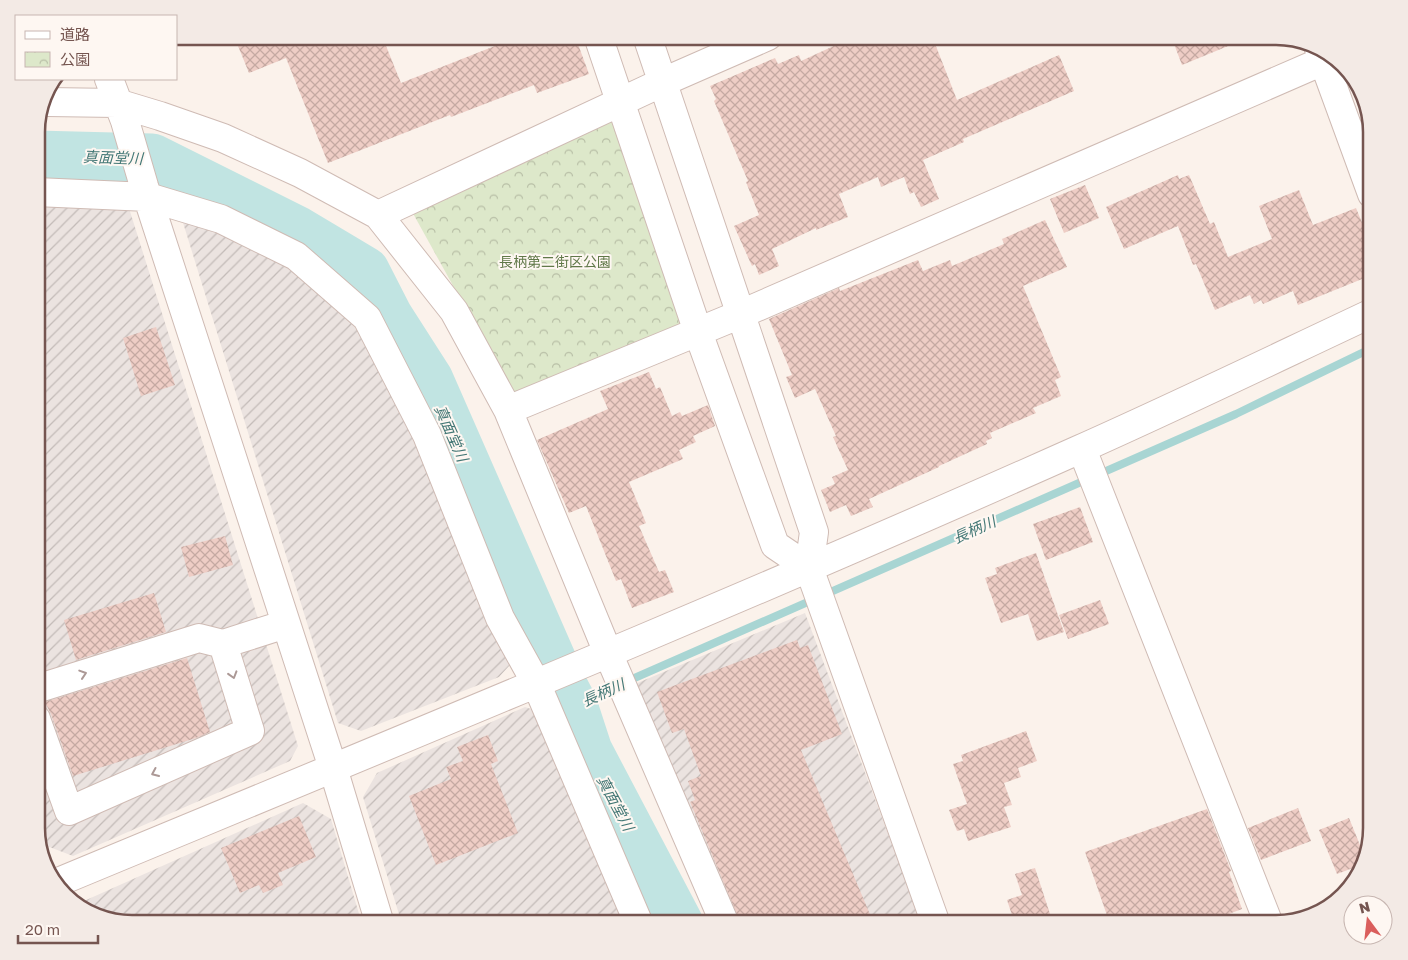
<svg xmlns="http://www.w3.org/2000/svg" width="1408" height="960" viewBox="0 0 1408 960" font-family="'Golos Text','Noto Sans JP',sans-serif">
	<defs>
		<pattern id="industrial-furrows" width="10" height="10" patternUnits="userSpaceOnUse" patternTransform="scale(1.25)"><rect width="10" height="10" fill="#ebe3e0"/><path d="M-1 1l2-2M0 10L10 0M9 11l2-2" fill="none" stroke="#c3bbb8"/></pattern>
		<pattern id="park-crowns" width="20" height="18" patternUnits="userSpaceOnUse" patternTransform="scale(1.25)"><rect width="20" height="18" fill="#dde8ca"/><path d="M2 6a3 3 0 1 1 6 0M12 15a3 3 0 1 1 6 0" fill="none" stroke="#b8bfa6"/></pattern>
		<pattern id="building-cross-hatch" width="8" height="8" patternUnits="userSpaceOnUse" patternTransform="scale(1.25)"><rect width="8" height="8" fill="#eecdc5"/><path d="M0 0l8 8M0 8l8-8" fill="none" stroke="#c5a9a2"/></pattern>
	</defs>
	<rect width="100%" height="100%" fill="#fbf2eb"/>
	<path fill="url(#industrial-furrows)" d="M 36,200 L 128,205 L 298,746 L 290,761 L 73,856 L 39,843 L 36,834 Z
		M 180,213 L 268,249 L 346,313 L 399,396 L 511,664 L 499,677 L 361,731 L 338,723 Z
		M 805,613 L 922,924 L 736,924 L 635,684 Z
		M 525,707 L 537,711 L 628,924 L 402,924 L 363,797 L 377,773 Z
		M 303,803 L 331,819 L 362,924 L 132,924 L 80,908 L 84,901 Z"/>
	<path fill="url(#park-crowns)" d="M 613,120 L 683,325 L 513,394 L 410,208 Z"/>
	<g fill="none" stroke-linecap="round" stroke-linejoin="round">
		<path stroke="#a8d5d3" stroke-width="8" d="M 573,705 L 1236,414 L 1372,348"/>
		<path stroke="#c1e4e2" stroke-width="49" d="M 36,155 L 152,158 L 298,231 L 365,271 L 388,316 L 429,380 L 564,688 L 573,705 L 588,751 L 679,924"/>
	</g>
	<path fill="url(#building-cross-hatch)" d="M 234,36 L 382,36 L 401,83 L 520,36 L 575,36 L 589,74 L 537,93 L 534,85 L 451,117 L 450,115 L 328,163 L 286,58 L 249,73 Z
		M 835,36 L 932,36 L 957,100 L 1059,55 L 1074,91 L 963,139 L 964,142 L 923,160 L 939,199 L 921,207 L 914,192 L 910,194 L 904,177 L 881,187 L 878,177 L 839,194 L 848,217 L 816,230 L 816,228 L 772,249 L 779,266 L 759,275 L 755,264 L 752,266 L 734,226 L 759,215 L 746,182 L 748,181 L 714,101 L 716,99 L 710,86 L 775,58 L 778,64 L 799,55 L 801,61 L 838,44 Z
		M 1171,36 L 1250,36 L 1250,37 L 1182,65 Z
		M 1178,175 L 1179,179 L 1189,175 L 1210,224 L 1214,222 L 1228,257 L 1272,239 L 1259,206 L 1299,190 L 1313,225 L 1356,208 L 1372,247 L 1372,275 L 1298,305 L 1293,291 L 1263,304 L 1261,300 L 1254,304 L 1250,295 L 1215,310 L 1196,264 L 1193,265 L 1178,226 L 1124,249 L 1106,207 Z
		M 1085,185 L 1099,218 L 1064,233 L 1050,199 Z
		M 1045,220 L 1067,267 L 1023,286 L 1061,377 L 1055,380 L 1061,396 L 1033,408 L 1036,413 L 990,433 L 992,438 L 986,441 L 987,444 L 939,466 L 939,467 L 869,499 L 873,507 L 851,516 L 846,505 L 830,512 L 821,490 L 835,484 L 832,477 L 848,470 L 833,437 L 836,436 L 815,389 L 795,398 L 786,377 L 792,375 L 769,319 L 839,288 L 840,291 L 918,260 L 923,271 L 950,260 L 952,266 L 1004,244 L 1002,239 Z
		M 156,327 L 175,385 L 141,396 L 123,338 Z
		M 649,372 L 656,389 L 660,387 L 672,416 L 680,412 L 682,416 L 708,405 L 715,426 L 693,436 L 696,442 L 679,450 L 683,459 L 629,482 L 646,523 L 639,526 L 659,572 L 665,570 L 674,592 L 632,608 L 621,579 L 616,581 L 586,506 L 569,513 L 537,440 L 608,409 L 600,391 Z
		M 1080,507 L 1093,542 L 1046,560 L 1033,524 Z
		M 225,536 L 233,565 L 189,577 L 181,547 Z
		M 1036,553 L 1064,632 L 1037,641 L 1028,614 L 1001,623 L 985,578 L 997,574 L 995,568 Z
		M 154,593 L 166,632 L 76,660 L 64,620 Z
		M 1100,600 L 1109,624 L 1068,639 L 1059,615 Z
		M 797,640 L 800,648 L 808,645 L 842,734 L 801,750 L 874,924 L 741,924 L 690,802 L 695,800 L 688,781 L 701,776 L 684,729 L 672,733 L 657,692 Z
		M 187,658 L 210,732 L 196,738 L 73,776 L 51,714 L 45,702 Z
		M 1026,731 L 1037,761 L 1018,768 L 1021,777 L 1004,783 L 1012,805 L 1004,807 L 1011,827 L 968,841 L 964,829 L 957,831 L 949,810 L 967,804 L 953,764 L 963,761 L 961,755 Z
		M 488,735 L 498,761 L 491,764 L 518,833 L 436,865 L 409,796 L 451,779 L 446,767 L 463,761 L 457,747 Z
		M 1298,808 L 1311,841 L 1261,860 L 1248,828 Z
		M 1207,809 L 1231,871 L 1229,872 L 1242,909 L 1202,924 L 1110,924 L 1085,852 Z
		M 299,816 L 316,857 L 278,873 L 283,885 L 263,893 L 259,885 L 240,893 L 221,848 Z
		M 1349,818 L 1364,855 L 1361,865 L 1337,874 L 1319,830 Z
		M 1035,868 L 1050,914 L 1019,924 L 1015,924 L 1007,900 L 1022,895 L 1015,874 Z"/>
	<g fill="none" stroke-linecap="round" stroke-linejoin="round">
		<defs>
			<path id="minor" d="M 598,36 L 698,332 L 775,545 L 809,568
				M 647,36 L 814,532 L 809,568 L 936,924
				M 1319,49 L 1372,194
				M 109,79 L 125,121 L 144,186 L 333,768 L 380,924
				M 47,102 L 117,103 L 160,116 L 223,138 L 300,173 L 378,215 L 454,311 L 508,410 L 608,653 L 725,924
				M 36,192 L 148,197 L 221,219 L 296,256 L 367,318 L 427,435 L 500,618 L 536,683 L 639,924
				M 378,215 L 663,82 L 768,36
				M 508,410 L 741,314 L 1323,61
				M 1082,449 L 1269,924
				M 223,644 L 286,624
				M 36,689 L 199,638 L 223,644 L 250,731 L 69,811 L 36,719
				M 56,883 C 398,741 740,601 1078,450 C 1177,406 1274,359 1372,313"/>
		</defs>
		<use href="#minor" stroke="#cfbbb4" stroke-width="30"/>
		<use href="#minor" stroke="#fff" stroke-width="28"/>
	</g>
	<defs><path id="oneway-chevron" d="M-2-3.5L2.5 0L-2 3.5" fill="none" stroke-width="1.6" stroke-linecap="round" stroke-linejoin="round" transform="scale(1.25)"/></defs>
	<g stroke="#ac9996">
		<use href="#oneway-chevron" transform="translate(83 674) rotate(-18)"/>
		<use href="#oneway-chevron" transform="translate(233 675) rotate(73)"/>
		<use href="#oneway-chevron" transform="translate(155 773) rotate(156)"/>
	</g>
	<g text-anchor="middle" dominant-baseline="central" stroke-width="4" stroke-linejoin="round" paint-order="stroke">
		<g font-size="14" fill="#617949" stroke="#fef7f2">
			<text x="555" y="261">長柄第二街区公園</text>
		</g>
		<g font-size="15" font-style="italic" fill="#447876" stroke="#fef7f2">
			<text transform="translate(113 157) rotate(2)">真面堂川</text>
			<text transform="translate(452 433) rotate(66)">真面堂川</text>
			<text transform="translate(974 529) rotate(-24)">長柄川</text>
			<text transform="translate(603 692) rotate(-24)">長柄川</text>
			<text transform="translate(616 803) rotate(62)">真面堂川</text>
		</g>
	</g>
	<path d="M0 0H1408V960H0ZM132 45H1276A87 87 0 0 1 1363 132V828A87 87 0 0 1 1276 915H132A87 87 0 0 1 45 828V132A87 87 0 0 1 132 45Z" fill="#f3eae5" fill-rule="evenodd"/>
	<path fill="none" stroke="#755550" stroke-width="2.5" d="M132 45H1276A87 87 0 0 1 1363 132V828A87 87 0 0 1 1276 915H132A87 87 0 0 1 45 828V132A87 87 0 0 1 132 45Z"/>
	<rect x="15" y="15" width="162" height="65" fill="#fef7f2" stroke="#c7b6b1"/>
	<rect x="25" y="31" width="25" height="8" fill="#ffffff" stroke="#c7b6b1"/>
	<text x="60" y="40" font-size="15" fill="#755550">道路</text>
	<rect x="25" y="52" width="25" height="15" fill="url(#park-crowns)" stroke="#c7b6b1"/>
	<text x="60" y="65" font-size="15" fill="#755550">公園</text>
	<g transform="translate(1368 920) rotate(345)"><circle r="24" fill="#fef7f2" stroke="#c7b6b1"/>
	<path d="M0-4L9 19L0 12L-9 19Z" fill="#da5e5c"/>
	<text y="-8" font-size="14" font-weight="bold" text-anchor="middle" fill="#755550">N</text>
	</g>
	<path d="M18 935v8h80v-8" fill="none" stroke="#755550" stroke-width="2.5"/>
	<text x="25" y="935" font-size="15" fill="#755550" stroke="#fef7f2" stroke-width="4" paint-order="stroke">20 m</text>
</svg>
